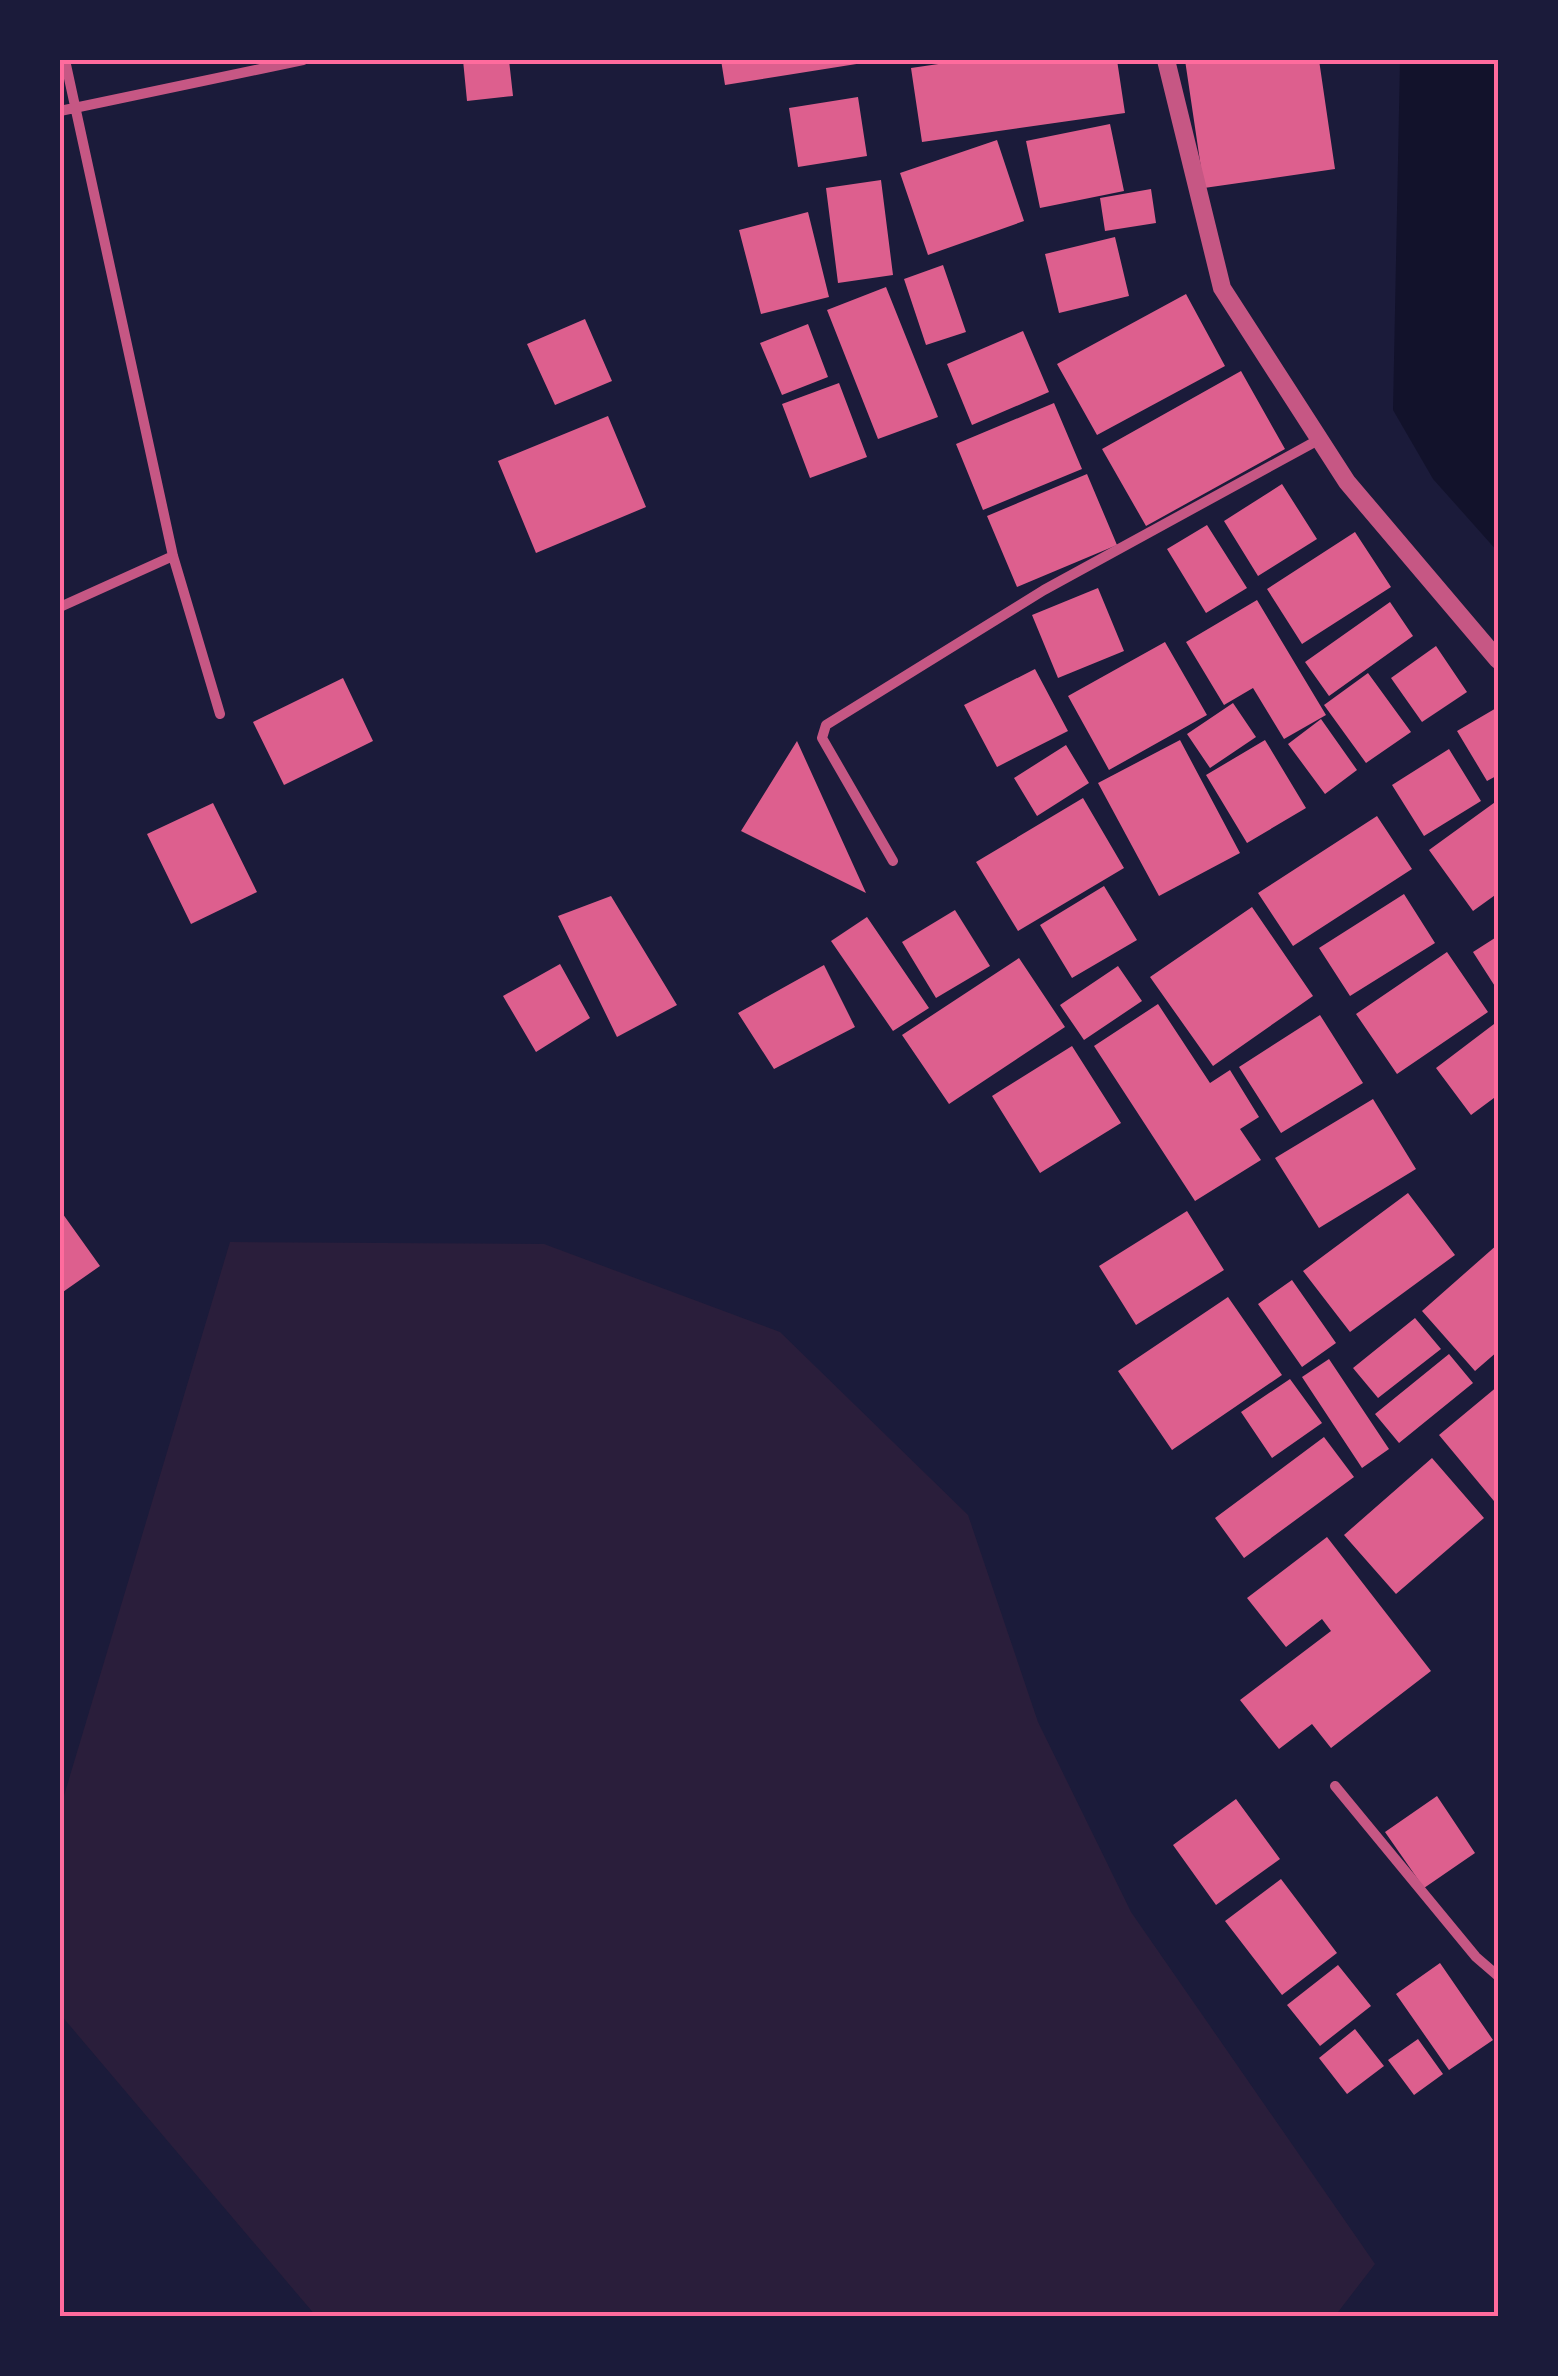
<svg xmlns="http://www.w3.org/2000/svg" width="1558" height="2376" viewBox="0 0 1558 2376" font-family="Quicksand,sans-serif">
	<rect width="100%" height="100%" fill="#1b1b3a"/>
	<path fill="#2a1e3b" d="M 230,1242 L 544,1244 L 780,1332 L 968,1515 L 1038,1722 L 1131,1912 L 1375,2264 L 1335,2316 L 316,2316 L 60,2014 L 60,1809 Z"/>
	<path fill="#12122b" d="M 1400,60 L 1498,60 L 1498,552 L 1433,479 L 1393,410 Z"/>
	<path fill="#dd5f8e" d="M 463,60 L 509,60 L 513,96 L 467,101 Z
		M 721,60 L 869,60 L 869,62 L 725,85 Z
		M 966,60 L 1117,60 L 1125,113 L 922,142 L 911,68 Z
		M 1185,60 L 1319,60 L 1335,169 L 1204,188 Z
		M 858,97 L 867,156 L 798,167 L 789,108 Z
		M 1110,124 L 1124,191 L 1040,208 L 1026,141 Z
		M 997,140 L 1024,221 L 928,255 L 900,173 Z
		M 881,180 L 893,275 L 838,283 L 826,188 Z
		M 1151,189 L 1156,223 L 1105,231 L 1100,198 Z
		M 808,212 L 829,297 L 761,314 L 739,230 Z
		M 1115,237 L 1129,296 L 1059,313 L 1045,254 Z
		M 943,265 L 966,332 L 926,345 L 904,279 Z
		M 886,287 L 938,417 L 878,439 L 827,310 Z
		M 1186,294 L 1225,366 L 1097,435 L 1057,364 Z
		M 585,319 L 612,381 L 555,405 L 527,344 Z
		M 808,324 L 828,377 L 782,395 L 760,343 Z
		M 1023,331 L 1049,392 L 972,425 L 947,364 Z
		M 1241,371 L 1285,449 L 1146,526 L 1102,449 Z
		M 839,383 L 867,457 L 810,478 L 782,404 Z
		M 1054,403 L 1082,469 L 983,510 L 956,444 Z
		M 608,416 L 646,507 L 536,553 L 498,461 Z
		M 1087,474 L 1117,545 L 1017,587 L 987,516 Z
		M 1282,484 L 1317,539 L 1258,576 L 1224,521 Z
		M 1207,525 L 1247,588 L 1206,613 L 1167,549 Z
		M 1355,532 L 1391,587 L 1302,644 L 1267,589 Z
		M 1098,588 L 1124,651 L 1058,678 L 1032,615 Z
		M 1257,600 L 1326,715 L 1284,739 L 1253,688 L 1224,705 L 1186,642 Z
		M 1390,602 L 1413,636 L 1329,696 L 1305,662 Z
		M 1165,642 L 1207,715 L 1109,770 L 1068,696 Z
		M 1436,646 L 1467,692 L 1422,722 L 1391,678 Z
		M 1035,669 L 1068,731 L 997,767 L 964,705 Z
		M 1368,673 L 1411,732 L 1366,763 L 1324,705 Z
		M 343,678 L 373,741 L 284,785 L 253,722 Z
		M 1233,703 L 1256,737 L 1210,768 L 1187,734 Z
		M 1498,707 L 1498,775 L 1487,781 L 1457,731 Z
		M 1321,719 L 1357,770 L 1325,794 L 1288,744 Z
		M 1180,740 L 1240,853 L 1159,896 L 1098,783 Z
		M 1265,740 L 1306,808 L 1247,843 L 1206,775 Z
		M 797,741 L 866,893 L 741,831 Z
		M 1066,745 L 1089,783 L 1037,816 L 1014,778 Z
		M 1449,749 L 1481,801 L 1424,836 L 1392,785 Z
		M 1083,798 L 1124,868 L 1018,931 L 976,862 Z
		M 1498,800 L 1498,893 L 1473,911 L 1429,850 Z
		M 213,803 L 257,892 L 191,924 L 147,834 Z
		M 1377,816 L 1412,869 L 1293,946 L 1258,893 Z
		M 1104,886 L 1137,940 L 1072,978 L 1040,925 Z
		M 1404,894 L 1435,943 L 1350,996 L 1319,948 Z
		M 611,896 L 677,1005 L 617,1037 L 558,916 Z
		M 1252,907 L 1313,996 L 1213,1066 L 1150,977 Z
		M 955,910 L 990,966 L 936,998 L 902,942 Z
		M 867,917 L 929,1008 L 893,1031 L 831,941 Z
		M 1498,936 L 1498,991 L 1473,952 Z
		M 1447,952 L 1488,1012 L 1397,1074 L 1356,1014 Z
		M 1019,958 L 1065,1027 L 949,1104 L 902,1035 Z
		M 560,964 L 590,1018 L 536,1052 L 503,996 Z
		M 824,965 L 855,1027 L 774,1069 L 738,1013 Z
		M 1118,966 L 1142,1001 L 1084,1040 L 1060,1005 Z
		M 1158,1004 L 1210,1083 L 1230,1070 L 1259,1117 L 1240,1129 L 1261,1160 L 1195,1201 L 1094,1046 Z
		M 1320,1015 L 1363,1083 L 1281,1133 L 1239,1067 Z
		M 1498,1021 L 1498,1095 L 1471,1115 L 1436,1068 Z
		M 1072,1046 L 1121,1123 L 1040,1173 L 992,1096 Z
		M 1373,1099 L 1416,1169 L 1319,1228 L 1275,1158 Z
		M 1408,1193 L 1455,1255 L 1350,1332 L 1303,1271 Z
		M 60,1210 L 100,1266 L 60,1294 Z
		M 1187,1211 L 1224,1270 L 1136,1325 L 1099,1266 Z
		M 1498,1244 L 1498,1351 L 1475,1371 L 1422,1311 Z
		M 1292,1280 L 1336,1343 L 1302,1367 L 1258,1304 Z
		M 1228,1297 L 1282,1375 L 1172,1450 L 1118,1371 Z
		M 1415,1318 L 1441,1349 L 1378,1398 L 1353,1368 Z
		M 1449,1354 L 1473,1383 L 1399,1443 L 1375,1414 Z
		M 1329,1359 L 1389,1449 L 1362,1468 L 1302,1377 Z
		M 1290,1379 L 1322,1423 L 1272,1458 L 1241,1412 Z
		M 1498,1386 L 1498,1498 L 1494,1501 L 1439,1435 Z
		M 1324,1437 L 1354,1477 L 1244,1558 L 1215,1518 Z
		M 1432,1458 L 1484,1518 L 1396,1594 L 1344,1535 Z
		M 1327,1537 L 1431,1671 L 1331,1748 L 1312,1724 L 1279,1749 L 1240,1700 L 1331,1631 L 1322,1619 L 1286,1647 L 1247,1598 Z
		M 1437,1796 L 1475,1853 L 1424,1888 L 1385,1832 Z
		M 1236,1799 L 1280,1859 L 1216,1905 L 1173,1845 Z
		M 1281,1879 L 1337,1953 L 1282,1995 L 1225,1921 Z
		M 1440,1963 L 1493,2040 L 1449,2070 L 1396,1994 Z
		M 1338,1965 L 1371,2006 L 1320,2046 L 1287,2005 Z
		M 1355,2029 L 1384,2066 L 1347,2094 L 1319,2058 Z
		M 1418,2039 L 1443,2074 L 1414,2095 L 1388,2060 Z"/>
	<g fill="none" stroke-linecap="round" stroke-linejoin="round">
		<path stroke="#c65784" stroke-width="10" d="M 65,60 L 173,556 L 220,714
			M 60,111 L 303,60
			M 60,607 L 173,556
			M 893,861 L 822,738 L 826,725 L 1044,590 L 1320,439
			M 1335,1786 L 1476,1957 L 1498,1976"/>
		<path stroke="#c65784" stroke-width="18" d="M 1166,60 L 1222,288 L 1347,482 L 1498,660"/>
	</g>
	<rect width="1558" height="2376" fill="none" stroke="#1b1b3a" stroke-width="125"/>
	<rect x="62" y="62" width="1434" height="2252" fill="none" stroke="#ff6b9d" stroke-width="4"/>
</svg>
